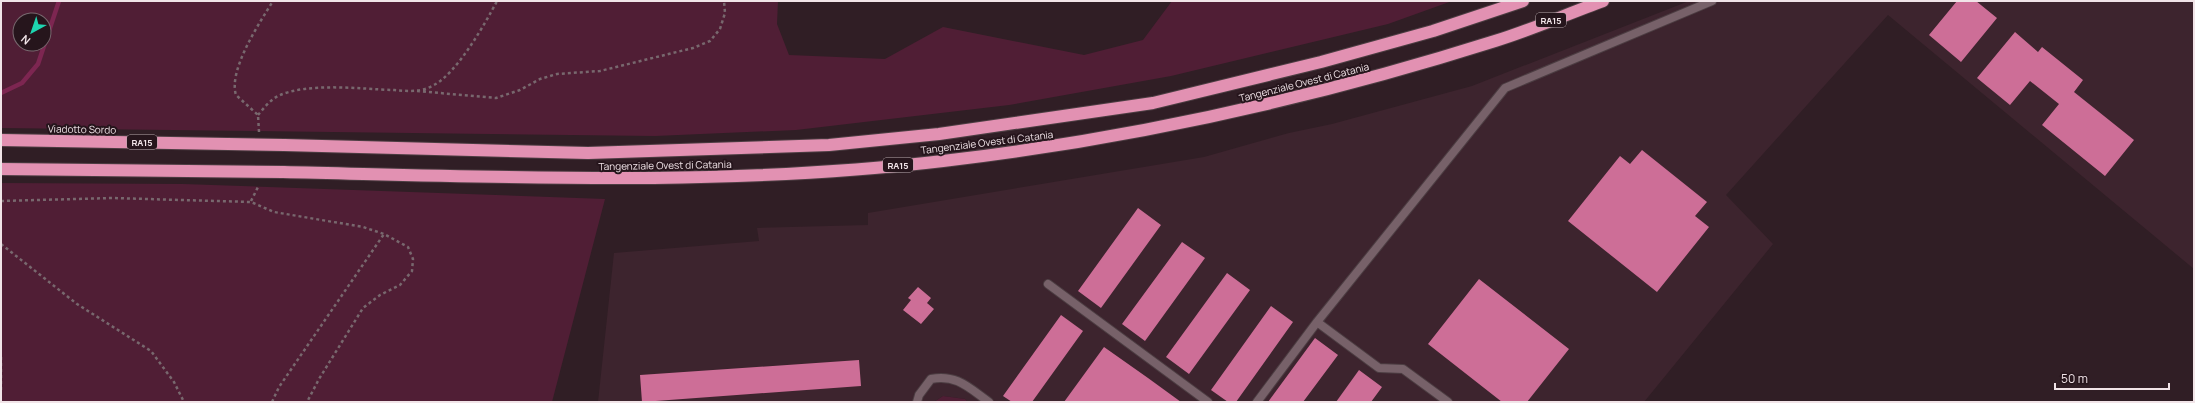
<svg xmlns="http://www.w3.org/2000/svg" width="2195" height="403" viewBox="0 0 2195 403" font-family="Manrope,sans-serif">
	<rect width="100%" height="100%" fill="#301e25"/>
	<path fill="#3d242e" d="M 1689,1 L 2194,1 L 2194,269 L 1888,15 L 1726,195 L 1773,244 L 1644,402 L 968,402 L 965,399 L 943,396 L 934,402 L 598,402 L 614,253 L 759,241 L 757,228 L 868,225 L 868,213 L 1204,157 L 1289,133 L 1332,124 L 1472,86 Z"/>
	<path fill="#501e35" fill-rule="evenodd" d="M 1,1 L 778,1 L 777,24 L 789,55 L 885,59 L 943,27 L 1084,55 L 1143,40 L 1172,1 L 1452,1 L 1388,24 L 1171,76 L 1009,105 L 796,130 L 655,136 L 1,128 ZM 20,20 L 44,20 L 44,44 L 20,44 Z
		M 1,183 L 183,184 L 605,199 L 552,402 L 1,402 Z
		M 943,396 L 965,399 L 968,402 L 934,402 Z"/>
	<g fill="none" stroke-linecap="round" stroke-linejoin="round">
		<path stroke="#7d2651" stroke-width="4.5" d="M 1,93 L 22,83 L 38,64 L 59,1"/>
	</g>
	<path fill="#cd6e97" d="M 1957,1 L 1976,1 L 1997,18 L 1961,62 L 1929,35 Z
		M 2015,32 L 2038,52 L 2042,47 L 2083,80 L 2074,92 L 2134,140 L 2105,176 L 2042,125 L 2059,104 L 2030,81 L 2010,105 L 1977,78 Z
		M 1642,150 L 1707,202 L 1695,216 L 1709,227 L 1657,292 L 1568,221 L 1620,156 L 1630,164 Z
		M 1138,208 L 1161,225 L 1101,308 L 1078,291 Z
		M 1182,242 L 1205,258 L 1145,341 L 1122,324 Z
		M 1227,273 L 1250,290 L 1189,374 L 1166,357 Z
		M 1479,279 L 1569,349 L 1527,402 L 1502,402 L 1428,344 Z
		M 918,287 L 931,298 L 927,303 L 934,309 L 921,324 L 903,310 L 911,300 L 908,298 Z
		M 1271,306 L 1293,322 L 1236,402 L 1228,402 L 1211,390 Z
		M 1061,315 L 1083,331 L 1032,402 L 1012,402 L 1003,396 Z
		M 1315,338 L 1338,355 L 1303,402 L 1268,402 Z
		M 1104,347 L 1148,378 L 1181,402 L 1064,402 Z
		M 859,360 L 861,386 L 642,402 L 640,375 Z
		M 1359,370 L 1382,387 L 1371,402 L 1336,402 Z"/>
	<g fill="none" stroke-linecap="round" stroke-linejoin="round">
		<defs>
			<path id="lane" d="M 1048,284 L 1208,402
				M 1317,322 L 1379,368 L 1403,369 L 1448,402
				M 917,402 L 919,395 L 931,379 C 957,374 969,388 989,402
				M 1257,402 L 1317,322 L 1505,88 L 1712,1"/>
			<path id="highway" d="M 284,145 L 588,153 L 829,145 L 939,134 L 1153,103 L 1321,62 L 1433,31 L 1523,1
				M 283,172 C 503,177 724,187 943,161 C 1131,139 1315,98 1495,41 C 1531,30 1567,14 1603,1"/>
		</defs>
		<use href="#lane" stroke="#4c3d42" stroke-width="10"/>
		<use href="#highway" stroke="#4c3d42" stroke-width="14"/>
		<path stroke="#78686e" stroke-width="2.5" stroke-dasharray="3 3" stroke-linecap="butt" d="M 417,91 L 496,98 L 520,90 L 540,79 L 557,74 L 600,71 L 693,48 L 710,41 L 720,29 L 725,13 L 724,1
			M 258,115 C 264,108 270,100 278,96 C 308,82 360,89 393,90 C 407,91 421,93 434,85 C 457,73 485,24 497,1
			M 259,132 L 258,115 L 236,95 C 228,70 260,22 273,1
			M 1,201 L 112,198 L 251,202 L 274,212 L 363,227 L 384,234 L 408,247 L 413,259 L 412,271 L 400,285 L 380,295 L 363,308 L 319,379 L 307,402
			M 251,201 L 259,185
			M 1,244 L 77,304 L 151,351 L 174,382 L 184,402
			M 1,357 L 1,390
			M 272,402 L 279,387 L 384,234"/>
		<use href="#lane" stroke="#776169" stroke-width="8"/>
		<use href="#highway" stroke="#e291b2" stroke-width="12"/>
		<defs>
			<path id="highway-bridge" d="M 1,140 L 284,145
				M 1,169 L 283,172"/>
		</defs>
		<use href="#highway-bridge" stroke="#4c3d42" stroke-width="14" stroke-linecap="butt"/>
		<use href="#highway-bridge" stroke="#e291b2" stroke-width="12"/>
	</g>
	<g text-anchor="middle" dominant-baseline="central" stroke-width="4" stroke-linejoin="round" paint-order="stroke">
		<g fill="#26151c" stroke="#b4a6ab" stroke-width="1">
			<rect x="1536" y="13" width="30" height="14" rx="3"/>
			<rect x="127" y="135" width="30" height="14" rx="3"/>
			<rect x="883" y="158" width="30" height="14" rx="3"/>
		</g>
		<g font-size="9" font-weight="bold" fill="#f1e4e8">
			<text x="1551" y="20">RA15</text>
			<text x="142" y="142">RA15</text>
			<text x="898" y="165">RA15</text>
		</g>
		<g font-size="10" fill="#f1e4e8" stroke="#26151c">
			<text transform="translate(1304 82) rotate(-14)">Tangenziale Ovest di Catania</text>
			<text transform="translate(82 129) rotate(1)">Viadotto Sordo</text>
			<text transform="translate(987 142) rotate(-7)">Tangenziale Ovest di Catania</text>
			<text transform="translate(665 165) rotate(-1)">Tangenziale Ovest di Catania</text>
		</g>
	</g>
	<rect width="2195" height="403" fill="none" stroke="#f1e4e8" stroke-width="4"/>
	<g transform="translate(32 32) rotate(220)"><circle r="19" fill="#26151c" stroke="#77686e"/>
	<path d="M0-3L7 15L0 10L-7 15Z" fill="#1ed5b0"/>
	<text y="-6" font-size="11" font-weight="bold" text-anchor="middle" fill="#f1e4e8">N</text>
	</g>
	<path d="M2055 383v6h114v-6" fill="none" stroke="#f1e4e8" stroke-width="2"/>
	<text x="2061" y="383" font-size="12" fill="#f1e4e8" stroke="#26151c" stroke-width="3" paint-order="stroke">50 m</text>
</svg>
